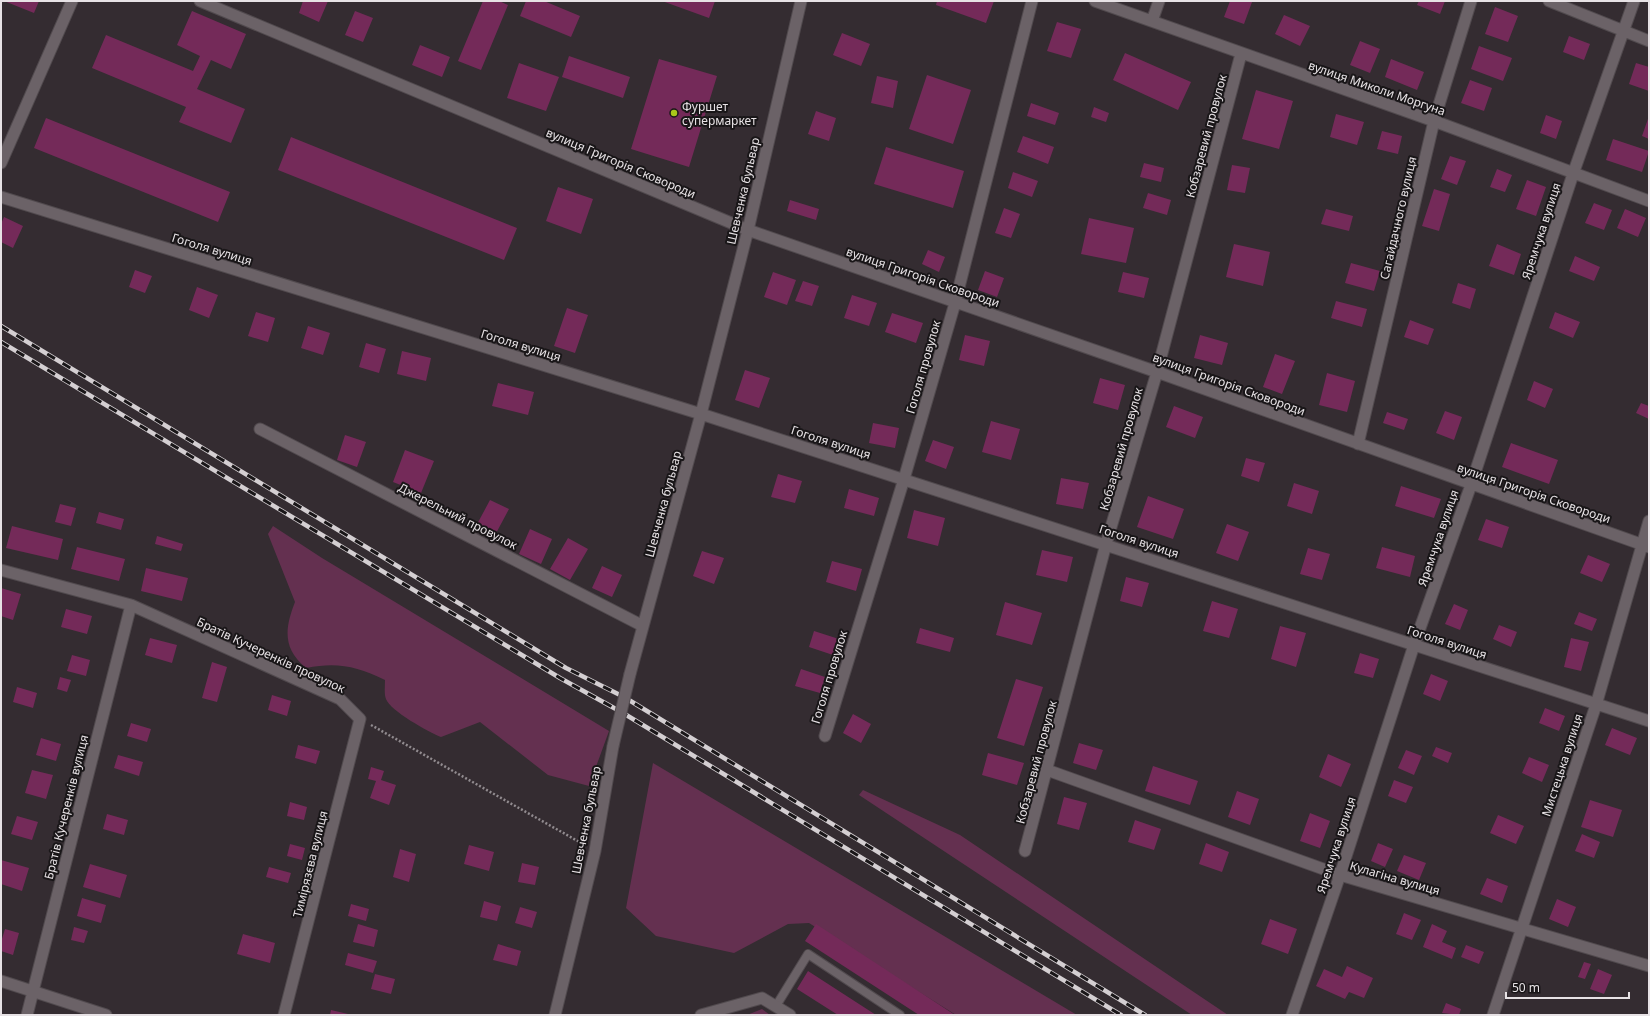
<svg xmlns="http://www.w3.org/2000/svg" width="1650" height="1016" viewBox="0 0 1650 1016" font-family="'Noto Sans',sans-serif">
	<rect width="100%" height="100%" fill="#342c31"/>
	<path fill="#643050" d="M 273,526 L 322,558 L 609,731 L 589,786 L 548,775 L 480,722 L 441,737 C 429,732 390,711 386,699 C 384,694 385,686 385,680 C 356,666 337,662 306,668 C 282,648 285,628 295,602 L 268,534 Z
		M 653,763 L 1077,1015 L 956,1015 L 809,923 L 788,924 L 734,953 L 656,936 L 626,908 Z
		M 863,790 L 960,835 L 1228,1015 L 1192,1015 L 859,795 Z
		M 762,1009 L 770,1015 L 747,1015 Z"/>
	<path fill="#742a59" d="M 4,1 L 39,1 L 34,13 Z
		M 303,1 L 328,1 L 319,22 L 299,13 Z
		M 483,1 L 499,1 L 508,5 L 481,70 L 458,61 Z
		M 526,1 L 544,1 L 580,16 L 571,37 L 520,16 Z
		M 662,1 L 715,1 L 709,18 Z
		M 937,1 L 994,1 L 986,23 L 936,5 Z
		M 1230,1 L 1252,2 L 1244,24 L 1224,17 Z
		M 1419,1 L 1445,1 L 1440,14 L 1417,5 Z
		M 1495,7 L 1518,16 L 1508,42 L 1485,34 Z
		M 192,11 L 246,34 L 231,69 L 211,60 L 197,89 L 245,109 L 231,143 L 179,122 L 186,107 L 92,68 L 106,35 L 193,71 L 200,56 L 177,45 Z
		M 355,11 L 373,18 L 363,42 L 345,35 Z
		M 1284,15 L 1310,26 L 1300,46 L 1275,34 Z
		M 1057,22 L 1081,29 L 1071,58 L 1047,51 Z
		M 842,33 L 870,44 L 861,66 L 833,55 Z
		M 1569,36 L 1590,44 L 1584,60 L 1563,52 Z
		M 1360,41 L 1380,49 L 1370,73 L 1350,65 Z
		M 420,45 L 450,57 L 442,77 L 412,65 Z
		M 1479,46 L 1512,58 L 1503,81 L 1471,69 Z
		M 1125,53 L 1191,82 L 1178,110 L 1113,80 Z
		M 569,56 L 630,77 L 623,98 L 562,77 Z
		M 659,59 L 717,76 L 689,167 L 631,149 Z
		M 1391,59 L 1424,72 L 1417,90 L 1385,77 Z
		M 519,63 L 559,77 L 546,111 L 507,98 Z
		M 1636,63 L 1649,67 L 1649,91 L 1629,84 Z
		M 927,75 L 971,90 L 953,144 L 909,129 Z
		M 877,76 L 898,81 L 893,108 L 871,103 Z
		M 1470,80 L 1492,88 L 1484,111 L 1461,103 Z
		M 1256,90 L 1293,101 L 1279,149 L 1242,139 Z
		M 1031,103 L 1059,113 L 1055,125 L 1027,116 Z
		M 1094,107 L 1109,113 L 1106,122 L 1091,117 Z
		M 816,111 L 836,118 L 829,141 L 808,134 Z
		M 1336,114 L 1364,122 L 1357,145 L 1330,137 Z
		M 1546,115 L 1562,121 L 1556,139 L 1540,133 Z
		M 1649,116 L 1649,139 L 1642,136 Z
		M 46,118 L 230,192 L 218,222 L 34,148 Z
		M 1382,131 L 1402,136 L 1398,154 L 1377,149 Z
		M 1023,136 L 1054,147 L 1048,164 L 1017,152 Z
		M 291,137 L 517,228 L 504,260 L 278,170 Z
		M 1613,139 L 1649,151 L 1642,172 L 1606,160 Z
		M 886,147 L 964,171 L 953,208 L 874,184 Z
		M 1450,156 L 1466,161 L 1457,185 L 1441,179 Z
		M 1144,163 L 1164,168 L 1161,182 L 1140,177 Z
		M 1232,165 L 1250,168 L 1245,193 L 1227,190 Z
		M 1497,169 L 1512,175 L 1505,192 L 1490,187 Z
		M 1013,172 L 1038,181 L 1032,197 L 1008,188 Z
		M 1527,180 L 1546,187 L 1536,216 L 1516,209 Z
		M 558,187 L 593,199 L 581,234 L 546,221 Z
		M 1434,189 L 1450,194 L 1439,231 L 1422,226 Z
		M 1148,193 L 1171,200 L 1167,215 L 1143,208 Z
		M 790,200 L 819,209 L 816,220 L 787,211 Z
		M 1594,203 L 1612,210 L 1604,230 L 1585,223 Z
		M 1004,208 L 1020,214 L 1011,238 L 995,233 Z
		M 1326,209 L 1353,216 L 1349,231 L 1321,224 Z
		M 1625,209 L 1646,218 L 1638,237 L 1617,228 Z
		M 4,217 L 23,226 L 13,248 L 1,242 L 1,224 Z
		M 1089,218 L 1134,228 L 1126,263 L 1081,254 Z
		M 1234,244 L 1270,252 L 1263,286 L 1226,277 Z
		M 1497,244 L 1521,254 L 1514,275 L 1489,266 Z
		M 928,250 L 945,257 L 939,272 L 922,264 Z
		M 1575,256 L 1600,267 L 1594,281 L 1569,271 Z
		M 1351,263 L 1380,271 L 1374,291 L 1345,283 Z
		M 135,270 L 152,276 L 145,293 L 129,287 Z
		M 985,271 L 1004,278 L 997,297 L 978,290 Z
		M 773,272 L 796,280 L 787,305 L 764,297 Z
		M 1123,272 L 1149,278 L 1144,298 L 1118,292 Z
		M 803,281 L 819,286 L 812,306 L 795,301 Z
		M 1458,283 L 1476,289 L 1470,309 L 1452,303 Z
		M 197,287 L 218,295 L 209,318 L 189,310 Z
		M 852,295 L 877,303 L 869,326 L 844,318 Z
		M 1336,301 L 1367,309 L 1362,327 L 1331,318 Z
		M 567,308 L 588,315 L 575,353 L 554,346 Z
		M 256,312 L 275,318 L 268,342 L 248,336 Z
		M 1555,312 L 1580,322 L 1573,338 L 1549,328 Z
		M 892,313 L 923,323 L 916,343 L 885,332 Z
		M 1410,320 L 1434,329 L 1428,345 L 1404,337 Z
		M 308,326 L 330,333 L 323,355 L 301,348 Z
		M 965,335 L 990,341 L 984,366 L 959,360 Z
		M 1200,335 L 1228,343 L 1222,365 L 1194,358 Z
		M 366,343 L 386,349 L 379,373 L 359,367 Z
		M 402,351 L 431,358 L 426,381 L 397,374 Z
		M 1275,354 L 1295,361 L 1282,394 L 1263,387 Z
		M 745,370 L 770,378 L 759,408 L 735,400 Z
		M 1327,373 L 1355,381 L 1347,412 L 1319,405 Z
		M 1100,378 L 1125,385 L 1118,410 L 1093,403 Z
		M 1534,381 L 1553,389 L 1545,408 L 1527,400 Z
		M 498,383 L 534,392 L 528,415 L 492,406 Z
		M 1641,403 L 1649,406 L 1649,419 L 1636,413 Z
		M 1174,406 L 1203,417 L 1195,438 L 1166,427 Z
		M 1445,411 L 1462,417 L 1454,440 L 1436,433 Z
		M 1387,412 L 1408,419 L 1404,430 L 1383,423 Z
		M 991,421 L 1020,429 L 1011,460 L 982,452 Z
		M 873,423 L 899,428 L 895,448 L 869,443 Z
		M 345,435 L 366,442 L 357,467 L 337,460 Z
		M 933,440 L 954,447 L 946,469 L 925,461 Z
		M 1511,443 L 1558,460 L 1549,484 L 1502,467 Z
		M 405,450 L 434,461 L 421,493 L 393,482 Z
		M 1246,458 L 1265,463 L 1259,482 L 1241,476 Z
		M 778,474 L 802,481 L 795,503 L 771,497 Z
		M 1061,478 L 1089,483 L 1083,509 L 1056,504 Z
		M 1294,483 L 1319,491 L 1312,514 L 1287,506 Z
		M 1401,486 L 1441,499 L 1434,518 L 1395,506 Z
		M 849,489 L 879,498 L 874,516 L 844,508 Z
		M 1148,496 L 1184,509 L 1173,539 L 1137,527 Z
		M 490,500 L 509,509 L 494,537 L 475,528 Z
		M 60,504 L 76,508 L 71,526 L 55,522 Z
		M 914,510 L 945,518 L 938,546 L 907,538 Z
		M 99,512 L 124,519 L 121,530 L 96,523 Z
		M 1486,519 L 1509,527 L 1502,548 L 1478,540 Z
		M 1227,524 L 1249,532 L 1238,561 L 1216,553 Z
		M 12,526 L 63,539 L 58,560 L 6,548 Z
		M 530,529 L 552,539 L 541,564 L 519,554 Z
		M 157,536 L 183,544 L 181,551 L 155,544 Z
		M 568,538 L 588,549 L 570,580 L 550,569 Z
		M 77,547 L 125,559 L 119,581 L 71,569 Z
		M 1382,547 L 1415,556 L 1410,577 L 1376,568 Z
		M 1308,548 L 1330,554 L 1322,580 L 1300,574 Z
		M 1042,550 L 1073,557 L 1067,582 L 1036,575 Z
		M 702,551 L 724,558 L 714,584 L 693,576 Z
		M 1588,555 L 1610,564 L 1602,582 L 1580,573 Z
		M 832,561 L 862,569 L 856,591 L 826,582 Z
		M 602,566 L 622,575 L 612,597 L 592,588 Z
		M 146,568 L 188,578 L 182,601 L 141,591 Z
		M 1126,577 L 1149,583 L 1142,607 L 1120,601 Z
		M 1,588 L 21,594 L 13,620 L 1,616 Z
		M 1212,601 L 1238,609 L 1229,638 L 1203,631 Z
		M 1005,602 L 1042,613 L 1032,645 L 996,635 Z
		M 1454,604 L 1468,610 L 1460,630 L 1445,624 Z
		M 66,609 L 92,616 L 87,634 L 61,627 Z
		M 1579,612 L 1597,619 L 1592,631 L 1574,624 Z
		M 1499,625 L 1517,632 L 1511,647 L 1493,639 Z
		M 1280,626 L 1306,633 L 1296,667 L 1271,659 Z
		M 920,628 L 954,638 L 950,652 L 916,643 Z
		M 814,631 L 842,640 L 836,656 L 809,647 Z
		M 150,638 L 177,645 L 172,663 L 145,655 Z
		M 1571,638 L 1589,642 L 1581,671 L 1564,667 Z
		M 1360,653 L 1379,659 L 1373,678 L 1354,673 Z
		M 72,655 L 90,660 L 86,676 L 67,671 Z
		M 212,662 L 227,667 L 217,702 L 202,698 Z
		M 801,669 L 825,677 L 820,693 L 795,686 Z
		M 1431,674 L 1448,681 L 1440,701 L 1423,694 Z
		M 60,677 L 71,680 L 67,692 L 57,689 Z
		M 1016,679 L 1043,687 L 1024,746 L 997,738 Z
		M 17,687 L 37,693 L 33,708 L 13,702 Z
		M 272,695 L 291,701 L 287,716 L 268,710 Z
		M 1545,708 L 1565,716 L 1559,731 L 1539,723 Z
		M 853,714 L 871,724 L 861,743 L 843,733 Z
		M 131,723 L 151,729 L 147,742 L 127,736 Z
		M 1612,728 L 1637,738 L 1630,755 L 1605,745 Z
		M 41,738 L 61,744 L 56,761 L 36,755 Z
		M 1079,743 L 1103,750 L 1096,770 L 1073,763 Z
		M 298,745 L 320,751 L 316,764 L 295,758 Z
		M 1436,747 L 1452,753 L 1448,763 L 1432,756 Z
		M 1406,750 L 1422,756 L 1414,775 L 1398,768 Z
		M 988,753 L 1024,763 L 1017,785 L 982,775 Z
		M 1328,754 L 1351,764 L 1341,787 L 1319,777 Z
		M 118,755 L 143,762 L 139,776 L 114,768 Z
		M 1529,757 L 1549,765 L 1542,782 L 1522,773 Z
		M 1153,766 L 1198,781 L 1190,805 L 1145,791 Z
		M 371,767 L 384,771 L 381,780 L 396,785 L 389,805 L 370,798 L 376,781 L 368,779 Z
		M 32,770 L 53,775 L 46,799 L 25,793 Z
		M 1394,780 L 1413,787 L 1406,803 L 1388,796 Z
		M 1237,791 L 1259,799 L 1250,825 L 1228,817 Z
		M 1064,797 L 1087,803 L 1079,830 L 1057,824 Z
		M 1590,800 L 1622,810 L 1613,837 L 1581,827 Z
		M 290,802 L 307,807 L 304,820 L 287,816 Z
		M 1310,813 L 1330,821 L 1320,848 L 1300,841 Z
		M 107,814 L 128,820 L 124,835 L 103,829 Z
		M 1498,815 L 1524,826 L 1516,844 L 1490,833 Z
		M 17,816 L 38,822 L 32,840 L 11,834 Z
		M 1135,820 L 1161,829 L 1154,850 L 1128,842 Z
		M 1582,834 L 1600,842 L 1594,858 L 1575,851 Z
		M 1206,843 L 1229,852 L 1222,872 L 1199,864 Z
		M 1378,843 L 1393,849 L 1385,867 L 1371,861 Z
		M 290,844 L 305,848 L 302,860 L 287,856 Z
		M 469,845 L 494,852 L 489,871 L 464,864 Z
		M 400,849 L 416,854 L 409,882 L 393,877 Z
		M 1404,855 L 1426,863 L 1419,880 L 1397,871 Z
		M 1,860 L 29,868 L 22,891 L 1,884 Z
		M 522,863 L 539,867 L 535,885 L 518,882 Z
		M 90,864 L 127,875 L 120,898 L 83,887 Z
		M 269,867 L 291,873 L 288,883 L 266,877 Z
		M 1487,878 L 1508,886 L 1502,903 L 1480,894 Z
		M 82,898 L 106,905 L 101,923 L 77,916 Z
		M 1557,899 L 1576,907 L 1568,927 L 1549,919 Z
		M 484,901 L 501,906 L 497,921 L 480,917 Z
		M 351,904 L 369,909 L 366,921 L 348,916 Z
		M 520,907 L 537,912 L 532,928 L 515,923 Z
		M 1404,913 L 1421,920 L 1412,940 L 1396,934 Z
		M 1270,919 L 1297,929 L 1288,954 L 1261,944 Z
		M 358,924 L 378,930 L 374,947 L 353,942 Z
		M 816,924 L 955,1015 L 919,1015 L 805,941 Z
		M 1432,924 L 1447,931 L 1442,942 L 1456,948 L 1452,959 L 1423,947 Z
		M 74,927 L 88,931 L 84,943 L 71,940 Z
		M 5,929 L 19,933 L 13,955 L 1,951 L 1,942 Z
		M 243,934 L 275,943 L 270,963 L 237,954 Z
		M 498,944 L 521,951 L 517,966 L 493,960 Z
		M 1466,945 L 1484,952 L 1479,964 L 1461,957 Z
		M 348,953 L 377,961 L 373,973 L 345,965 Z
		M 1584,962 L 1591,964 L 1585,979 L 1578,977 Z
		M 1347,966 L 1373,978 L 1364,998 L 1349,992 L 1345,999 L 1316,986 L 1324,969 L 1342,977 Z
		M 1598,969 L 1612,975 L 1604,994 L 1590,989 Z
		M 808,971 L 876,1015 L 838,1015 L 797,989 Z
		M 375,974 L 395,979 L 391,994 L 371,989 Z
		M 1446,1003 L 1461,1009 L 1459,1015 L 1442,1013 Z
		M 331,1010 L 348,1014 L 348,1015 L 330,1015 Z"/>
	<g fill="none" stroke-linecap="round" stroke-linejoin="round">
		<defs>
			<path id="service" d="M 776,1006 L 808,954 L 900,1015"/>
			<path id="minor" d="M 200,1 L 748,230 L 1157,372 L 1649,547
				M 1095,1 L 1434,121 L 1649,201
				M 1549,1 L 1649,41
				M 1152,21 L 1159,1
				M 1,163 L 72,1
				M 1,197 L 701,414 L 1649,721
				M 260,429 L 643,626
				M 1358,444 L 1434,121 L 1471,1
				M 1,570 L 131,605 L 340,699 L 360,719 L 284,1015
				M 630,674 L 701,414 L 748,230 L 801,1
				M 825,736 L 904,479 L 955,303 L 1032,1
				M 1047,770 L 1340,875 L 1649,966
				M 1025,851 L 1106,544 L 1157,372 L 1241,54
				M 1,981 L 106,1015
				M 27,1015 L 131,605
				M 555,1015 L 595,851 L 613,746
				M 701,1015 L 762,998 L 790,1015
				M 1292,1015 L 1340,875 L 1414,645 L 1471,485 L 1573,174 L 1634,1
				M 1493,1015 L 1596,705 L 1649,521"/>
		</defs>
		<use href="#service" stroke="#514a4e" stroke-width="10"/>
		<use href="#minor" stroke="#514a4e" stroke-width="13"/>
		<path stroke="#918b8f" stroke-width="2.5" stroke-dasharray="2 2" stroke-linecap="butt" d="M 371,725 L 583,844"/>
		<use href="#service" stroke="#6b6267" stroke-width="8"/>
		<use href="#minor" stroke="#6b6267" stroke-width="11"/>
		<defs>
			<path id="rail" d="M 1,326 L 566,668 L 624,697 L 1145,1015
				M 1,342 L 560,678 L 623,713 L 1121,1015"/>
		</defs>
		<use href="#rail" stroke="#d4cfd2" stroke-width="4.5"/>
		<use href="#rail" stroke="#191618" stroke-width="3" stroke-dasharray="9" stroke-linecap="butt"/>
		<defs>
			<path id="minor-bridge" d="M 613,746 L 630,674"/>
		</defs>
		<use href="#minor-bridge" stroke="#514a4e" stroke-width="13" stroke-linecap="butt"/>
		<use href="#minor-bridge" stroke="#6b6267" stroke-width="11"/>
	</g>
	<circle fill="#a9c719" stroke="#191618" stroke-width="1.5" cx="674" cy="113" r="4"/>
	<g text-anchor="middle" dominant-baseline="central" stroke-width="4" stroke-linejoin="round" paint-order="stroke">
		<g font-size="12" fill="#e7e2e5" stroke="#191618">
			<text transform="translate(1377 88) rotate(19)">вулиця Миколи Моргуна</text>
			<text transform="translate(1206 136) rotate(-75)">Кобзаревий провулок</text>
			<text transform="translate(621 163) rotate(23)">вулиця Григорія Сковороди</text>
			<text transform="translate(743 191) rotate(-77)">Шевченка бульвар</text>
			<text transform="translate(1398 218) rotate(-77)">Сагайдачного вулиця</text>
			<text transform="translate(1541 231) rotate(-72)">Яремчука вулиця</text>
			<text transform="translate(212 249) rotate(17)">Гоголя вулиця</text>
			<text transform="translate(923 277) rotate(19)">вулиця Григорія Сковороди</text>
			<text transform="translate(521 345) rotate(17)">Гоголя вулиця</text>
			<text transform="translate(923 367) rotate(-74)">Гоголя провулок</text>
			<text transform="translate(1229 384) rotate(20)">вулиця Григорія Сковороди</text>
			<text transform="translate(831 442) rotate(18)">Гоголя вулиця</text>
			<text transform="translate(1121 449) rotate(-74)">Кобзаревий провулок</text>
			<text transform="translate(1534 493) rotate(19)">вулиця Григорія Сковороди</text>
			<text transform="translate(663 504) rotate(-75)">Шевченка бульвар</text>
			<text transform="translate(458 516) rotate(27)">Джерельний провулок</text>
			<text transform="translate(1438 538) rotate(-71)">Яремчука вулиця</text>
			<text transform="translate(1139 541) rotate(18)">Гоголя вулиця</text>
			<text transform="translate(1447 642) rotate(18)">Гоголя вулиця</text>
			<text transform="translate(271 655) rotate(25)">Братів Кучеренків провулок</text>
			<text transform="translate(829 677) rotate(-73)">Гоголя провулок</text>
			<text transform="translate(1036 762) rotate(-75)">Кобзаревий провулок</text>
			<text transform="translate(1562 765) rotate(-72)">Мистецька вулиця</text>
			<text transform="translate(66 807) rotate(-76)">Братів Кучеренків вулиця</text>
			<text transform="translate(586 820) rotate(-79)">Шевченка бульвар</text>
			<text transform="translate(1336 845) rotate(-72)">Яремчука вулиця</text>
			<text transform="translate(310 864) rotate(-76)">Тимірязєва вулиця</text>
			<text transform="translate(1395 878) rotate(16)">Кулагіна вулиця</text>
		</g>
		<g font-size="12" fill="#e7e2e5" stroke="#191618" text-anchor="start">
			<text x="682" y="106">Фуршет<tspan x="682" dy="14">супермаркет</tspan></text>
		</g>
	</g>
	<rect width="1650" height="1016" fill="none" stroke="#e7e2e5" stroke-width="4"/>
	<path d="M1506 992v6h123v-6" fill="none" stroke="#e7e2e5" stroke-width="2"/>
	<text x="1512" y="992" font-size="12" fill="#e7e2e5" stroke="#191618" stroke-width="3" paint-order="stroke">50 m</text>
</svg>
